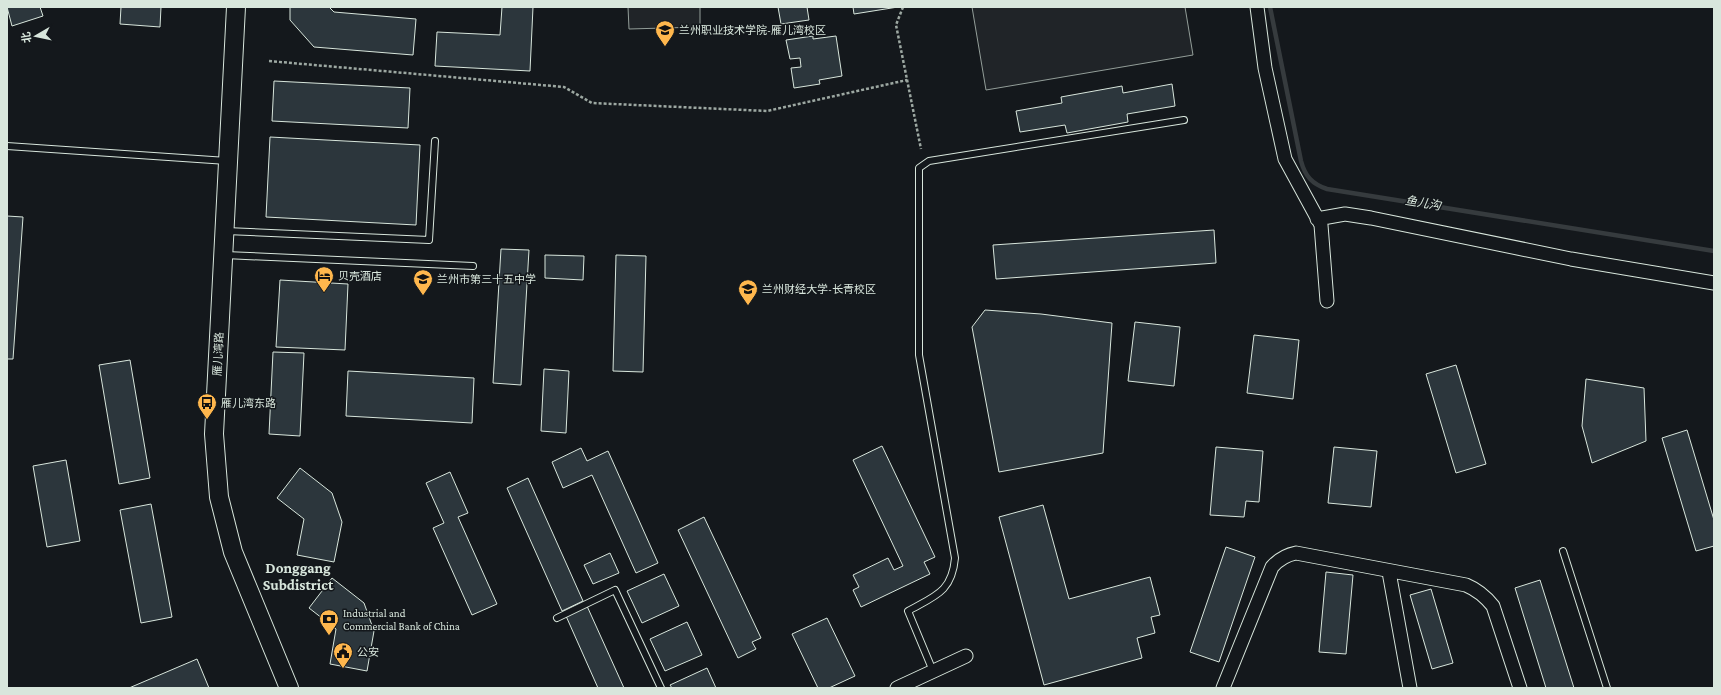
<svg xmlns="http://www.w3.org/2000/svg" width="1721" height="695" viewBox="0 0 1721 695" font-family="'Crimson Pro','Noto Sans SC',serif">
	<rect width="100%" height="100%" fill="#14181c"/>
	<path fill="#202428" stroke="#939e99" d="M 628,7 L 700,7 L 700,27 L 629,29 Z
		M 972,7 L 1185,7 L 1193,55 L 986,90 Z"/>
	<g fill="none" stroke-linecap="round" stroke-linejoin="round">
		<path stroke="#363b3e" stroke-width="4.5" d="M 1270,7 L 1301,161 C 1305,176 1312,184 1327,189 L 1714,251"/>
	</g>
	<path fill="#2c363c" stroke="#d8e6dc" d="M 7,7 L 40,7 L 43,16 L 12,26 Z
		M 121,7 L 161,7 L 160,27 L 120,24 Z
		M 290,7 L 329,7 L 334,12 L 416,19 L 413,55 L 314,47 L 290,20 Z
		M 502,7 L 533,7 L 530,71 L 435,66 L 437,32 L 500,35 Z
		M 778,7 L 807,7 L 809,20 L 781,24 Z
		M 853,7 L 898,7 L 854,14 Z
		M 813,36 L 813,39 L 836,36 L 842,76 L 819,80 L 820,84 L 794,88 L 791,68 L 801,67 L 800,58 L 790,59 L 786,40 Z
		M 274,81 L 410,88 L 408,128 L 272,121 Z
		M 1172,84 L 1175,106 L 1127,114 L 1128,122 L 1067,133 L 1065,125 L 1020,132 L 1016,111 L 1062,103 L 1061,97 L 1122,86 L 1123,93 Z
		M 270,137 L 420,145 L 416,225 L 266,217 Z
		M 7,216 L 23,217 L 13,359 L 7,359 Z
		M 1214,230 L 1216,263 L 996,279 L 993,245 Z
		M 501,249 L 529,250 L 521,385 L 493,383 Z
		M 545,255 L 584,256 L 583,280 L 545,278 Z
		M 616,255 L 646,256 L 643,372 L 613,371 Z
		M 280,280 L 348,284 L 345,350 L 276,347 Z
		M 985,310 L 1041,314 L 1112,323 L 1103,453 L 999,472 L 972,327 Z
		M 1135,322 L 1180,327 L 1174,386 L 1128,381 Z
		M 1254,335 L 1299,340 L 1293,399 L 1247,393 Z
		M 273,352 L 304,353 L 300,436 L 269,434 Z
		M 130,360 L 150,478 L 119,484 L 99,365 Z
		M 1456,365 L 1486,464 L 1456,473 L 1426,374 Z
		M 544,369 L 569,371 L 566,433 L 541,431 Z
		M 348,371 L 474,378 L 472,423 L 346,416 Z
		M 1586,379 L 1644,388 L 1646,441 L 1592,463 L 1582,426 Z
		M 1687,430 L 1714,520 L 1714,546 L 1696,551 L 1662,438 Z
		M 882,446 L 935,557 L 924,562 L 930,574 L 861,607 L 853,590 L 859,587 L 853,575 L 888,558 L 894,570 L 903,566 L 853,460 Z
		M 1216,447 L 1263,451 L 1259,502 L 1246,501 L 1244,517 L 1210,515 Z
		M 1334,447 L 1377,451 L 1371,507 L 1328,503 Z
		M 581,448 L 587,461 L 608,451 L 658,563 L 636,573 L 592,475 L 563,488 L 552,462 Z
		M 66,460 L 80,541 L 47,547 L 33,466 Z
		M 300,468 L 332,493 L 342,522 L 334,562 L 297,555 L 304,519 L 277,498 Z
		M 450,472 L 468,513 L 458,517 L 497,604 L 472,615 L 433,528 L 444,523 L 426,483 Z
		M 528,478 L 583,601 L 562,611 L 507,488 Z
		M 151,504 L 172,617 L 141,623 L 120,510 Z
		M 1043,505 L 1069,599 L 1150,577 L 1160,615 L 1151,617 L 1155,633 L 1137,638 L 1142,658 L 1044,685 L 999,517 Z
		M 704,517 L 761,638 L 752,642 L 756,649 L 738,658 L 678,530 Z
		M 1226,547 L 1255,557 L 1219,662 L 1190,652 Z
		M 610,553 L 619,573 L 593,584 L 584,565 Z
		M 1326,572 L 1353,575 L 1346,654 L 1319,652 Z
		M 664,574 L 679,606 L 642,623 L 627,591 Z
		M 332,578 L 364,603 L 374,631 L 367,671 L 330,664 L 336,629 L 309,608 Z
		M 1540,580 L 1574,688 L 1546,688 L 1515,588 Z
		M 1431,589 L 1453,663 L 1432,669 L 1410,595 Z
		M 587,606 L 624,688 L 598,688 L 566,616 Z
		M 827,618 L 855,676 L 829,688 L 818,688 L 792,634 Z
		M 687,622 L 702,655 L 665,671 L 650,639 Z
		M 197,659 L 209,688 L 129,688 Z
		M 707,668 L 716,688 L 672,688 L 670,685 Z"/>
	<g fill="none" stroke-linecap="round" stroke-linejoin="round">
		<defs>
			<path id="lane" d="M 7,146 L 227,161
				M 226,231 L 429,240 L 435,141
				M 225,255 L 473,266
				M 1563,551 L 1607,688
				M 557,618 L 615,590 L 661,688
				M 933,671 L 908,611 C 935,596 952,592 955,558 L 919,355 L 919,168 L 929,161 L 1184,120"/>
			<path id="street" d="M 1257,7 L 1265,68 L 1285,159 L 1321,225 L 1327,301
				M 1317,219 L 1345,214 L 1371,218 L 1571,259 L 1714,283
				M 1389,572 L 1410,688
				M 897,688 L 966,656
				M 1223,688 L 1272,567 C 1279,559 1286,555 1296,553 L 1466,585 C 1478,590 1485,596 1493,606 L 1520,688"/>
			<path id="secondary" d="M 236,7 L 214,434 L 219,497 L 233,552 L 289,688"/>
		</defs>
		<use href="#lane" stroke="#d8e6dc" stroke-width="8"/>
		<use href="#street" stroke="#d8e6dc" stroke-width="15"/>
		<use href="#secondary" stroke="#d8e6dc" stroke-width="20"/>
		<path stroke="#9da8a2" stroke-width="2.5" stroke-dasharray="3 2" stroke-linecap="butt" d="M 903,7 L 896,25 L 921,149
			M 269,61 L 564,87 L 592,103 L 767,111 L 907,80"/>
		<use href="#lane" stroke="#14181c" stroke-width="6"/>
		<use href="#street" stroke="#14181c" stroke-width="13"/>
		<use href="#secondary" stroke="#14181c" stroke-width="18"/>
	</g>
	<defs>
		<symbol id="university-pin" viewBox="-11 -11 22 30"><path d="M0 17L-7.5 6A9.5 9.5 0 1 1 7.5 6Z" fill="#ffb74d" stroke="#14181c"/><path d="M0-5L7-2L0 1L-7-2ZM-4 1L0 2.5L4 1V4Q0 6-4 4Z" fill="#111"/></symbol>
		<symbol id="hotel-pin" viewBox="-11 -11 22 30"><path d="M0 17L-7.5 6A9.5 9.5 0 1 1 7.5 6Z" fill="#ffb74d" stroke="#14181c"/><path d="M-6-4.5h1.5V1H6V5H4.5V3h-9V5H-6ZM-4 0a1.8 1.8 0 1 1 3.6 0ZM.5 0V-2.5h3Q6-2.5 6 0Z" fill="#111"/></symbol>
		<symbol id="school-pin" viewBox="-11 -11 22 30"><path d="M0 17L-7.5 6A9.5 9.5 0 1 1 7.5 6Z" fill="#ffb74d" stroke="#14181c"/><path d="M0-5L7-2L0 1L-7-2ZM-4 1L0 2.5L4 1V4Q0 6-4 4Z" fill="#111"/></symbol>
		<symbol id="bus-pin" viewBox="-11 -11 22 30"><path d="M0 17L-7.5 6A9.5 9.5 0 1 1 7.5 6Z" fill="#ffb74d" stroke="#14181c"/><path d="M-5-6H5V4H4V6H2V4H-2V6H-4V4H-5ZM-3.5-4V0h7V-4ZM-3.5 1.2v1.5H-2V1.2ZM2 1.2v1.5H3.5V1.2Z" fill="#111"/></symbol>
		<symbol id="bank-pin" viewBox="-11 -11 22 30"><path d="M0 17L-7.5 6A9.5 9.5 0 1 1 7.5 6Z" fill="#ffb74d" stroke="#14181c"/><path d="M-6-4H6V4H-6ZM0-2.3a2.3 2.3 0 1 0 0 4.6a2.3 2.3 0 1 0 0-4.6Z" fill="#111"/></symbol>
		<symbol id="civic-pin" viewBox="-11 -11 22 30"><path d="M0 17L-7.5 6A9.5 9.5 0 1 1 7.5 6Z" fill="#ffb74d" stroke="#14181c"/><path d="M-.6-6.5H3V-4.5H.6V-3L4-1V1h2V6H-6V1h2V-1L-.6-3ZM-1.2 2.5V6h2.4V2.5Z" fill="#111"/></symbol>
	</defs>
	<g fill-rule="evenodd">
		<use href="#university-pin" x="654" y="19" width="22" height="30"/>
		<use href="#hotel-pin" x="313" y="265" width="22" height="30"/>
		<use href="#school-pin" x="412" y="268" width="22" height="30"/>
		<use href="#university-pin" x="737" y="278" width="22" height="30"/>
		<use href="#bus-pin" x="196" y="392" width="22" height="30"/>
		<use href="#bank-pin" x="318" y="608" width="22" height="30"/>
		<use href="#civic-pin" x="332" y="641" width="22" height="30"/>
	</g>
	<g text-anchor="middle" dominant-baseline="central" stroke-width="3" stroke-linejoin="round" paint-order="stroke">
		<g font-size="11" fill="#d8e6dc" stroke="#14181c" text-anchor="start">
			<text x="679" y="30">兰州职业技术学院-雁儿湾校区</text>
			<text x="338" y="276">贝壳酒店</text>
			<text x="437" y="279">兰州市第三十五中学</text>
			<text x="762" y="289">兰州财经大学-长青校区</text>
			<text x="221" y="403">雁儿湾东路</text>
			<text x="343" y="613">Industrial and<tspan x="343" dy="13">Commercial Bank of China</tspan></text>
			<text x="357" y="652">公安</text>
		</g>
		<g font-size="11" fill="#d8e6dc" stroke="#14181c">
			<text transform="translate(218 354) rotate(-87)">雁儿湾路</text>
		</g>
		<g font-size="12" font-style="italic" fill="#d8e6dc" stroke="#14181c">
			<text transform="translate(1423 203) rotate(9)">鱼儿沟</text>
		</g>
		<g font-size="15" font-weight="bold" fill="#d8e6dc" stroke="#14181c">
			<text x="298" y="568">Donggang<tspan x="298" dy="17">Subdistrict</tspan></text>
		</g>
	</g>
	<rect width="1721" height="695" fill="none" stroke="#d8e6dc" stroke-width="16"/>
	<g transform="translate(36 36) rotate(261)" stroke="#14181c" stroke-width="3" paint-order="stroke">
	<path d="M0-3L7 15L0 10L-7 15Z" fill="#d8e6dc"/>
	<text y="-6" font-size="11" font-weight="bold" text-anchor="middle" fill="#d8e6dc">北</text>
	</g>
</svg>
